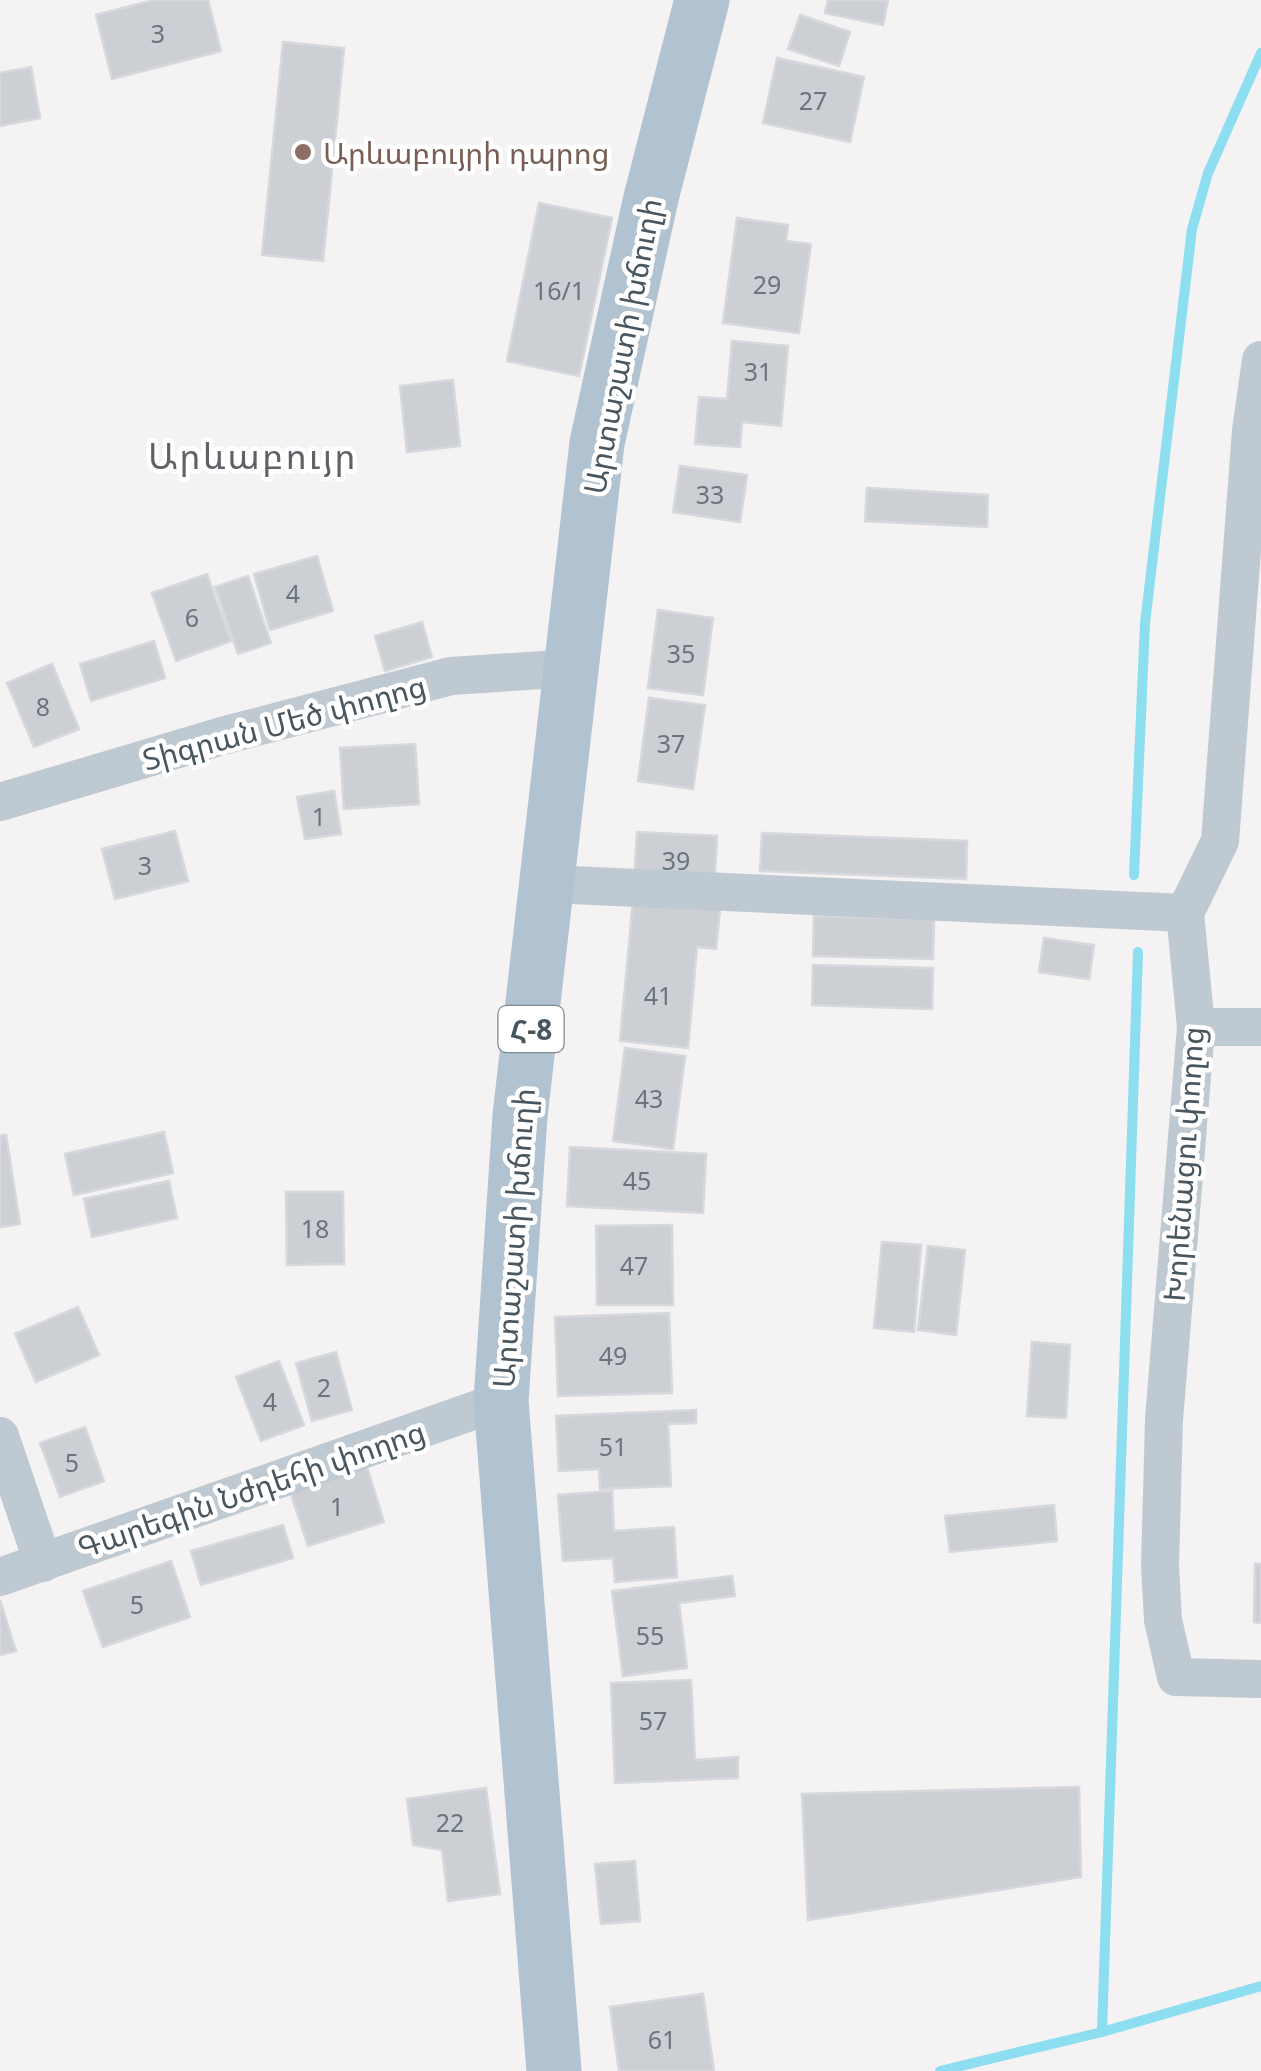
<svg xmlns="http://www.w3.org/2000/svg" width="1261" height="2071" viewBox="0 0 1261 2071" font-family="'Noto Sans','Noto Sans Armenian',sans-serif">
	<rect width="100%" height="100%" fill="#f4f2f2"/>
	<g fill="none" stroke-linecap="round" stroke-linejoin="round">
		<path stroke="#8cdef0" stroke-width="10" d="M 1134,875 L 1145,623 L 1192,229 L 1208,173 L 1261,53
			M 1102,2032 L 1138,952
			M 940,2071 L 1102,2032 L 1261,1986"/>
	</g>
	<path fill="#cccfd4" stroke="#d6d8dd" stroke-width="2.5" d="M 154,0 L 208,0 L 221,51 L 112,79 L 96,15 Z
		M 828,0 L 888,0 L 883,25 L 825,13 Z
		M 800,15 L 850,32 L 839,66 L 788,49 Z
		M 283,42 L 344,48 L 323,261 L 262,255 Z
		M 777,58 L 864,77 L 850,142 L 763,123 Z
		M 31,67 L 40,118 L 0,126 L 0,73 Z
		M 539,203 L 612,218 L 579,376 L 507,361 Z
		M 737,218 L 788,225 L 786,241 L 811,244 L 799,333 L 723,323 Z
		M 732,341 L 788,346 L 781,426 L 742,422 L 740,447 L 695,444 L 699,397 L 727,399 Z
		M 453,380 L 460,446 L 407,452 L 400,386 Z
		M 680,466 L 747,475 L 740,522 L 673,512 Z
		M 867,488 L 988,495 L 987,527 L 865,521 Z
		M 317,556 L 333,611 L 270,630 L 254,574 Z
		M 207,574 L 231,641 L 176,661 L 152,593 Z
		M 248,576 L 271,643 L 238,654 L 215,587 Z
		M 658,610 L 713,618 L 703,695 L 648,688 Z
		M 422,622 L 432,657 L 385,671 L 375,636 Z
		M 154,641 L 165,678 L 91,701 L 80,664 Z
		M 52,664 L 79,729 L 34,747 L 7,683 Z
		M 649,698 L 705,705 L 693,789 L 638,781 Z
		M 415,744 L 419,804 L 344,809 L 340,748 Z
		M 334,791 L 341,834 L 305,839 L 297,797 Z
		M 175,831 L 188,881 L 115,899 L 102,849 Z
		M 637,832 L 717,836 L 714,888 L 634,883 Z
		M 762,833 L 967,841 L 966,879 L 760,871 Z
		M 633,900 L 720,909 L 716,949 L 697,947 L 688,1048 L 620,1041 Z
		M 814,916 L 934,919 L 933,959 L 813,956 Z
		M 1044,938 L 1094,945 L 1089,979 L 1039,972 Z
		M 813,965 L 933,968 L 932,1009 L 812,1005 Z
		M 625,1048 L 685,1056 L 673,1149 L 613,1141 Z
		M 164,1132 L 173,1173 L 74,1195 L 65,1154 Z
		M 6,1135 L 20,1224 L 0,1227 L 0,1136 Z
		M 570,1147 L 706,1154 L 703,1213 L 567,1206 Z
		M 169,1181 L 177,1218 L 92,1237 L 84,1199 Z
		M 286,1192 L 343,1192 L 344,1264 L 287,1265 Z
		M 672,1225 L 673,1305 L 597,1305 L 596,1226 Z
		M 882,1242 L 921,1245 L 914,1332 L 874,1328 Z
		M 928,1246 L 965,1250 L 956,1335 L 918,1330 Z
		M 78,1307 L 99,1355 L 36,1382 L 15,1334 Z
		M 669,1313 L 672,1393 L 558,1396 L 555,1317 Z
		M 1032,1342 L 1070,1345 L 1066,1418 L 1027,1416 Z
		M 336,1352 L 352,1410 L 312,1421 L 296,1363 Z
		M 279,1361 L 304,1425 L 261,1441 L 236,1377 Z
		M 696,1410 L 696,1423 L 668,1424 L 671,1486 L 600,1489 L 599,1469 L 559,1471 L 556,1416 Z
		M 85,1427 L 104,1481 L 60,1497 L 40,1443 Z
		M 367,1467 L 384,1522 L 308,1546 L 290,1491 Z
		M 612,1491 L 614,1531 L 674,1527 L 677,1577 L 615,1582 L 613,1558 L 563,1561 L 558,1495 Z
		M 1054,1505 L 1057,1541 L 950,1552 L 945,1516 Z
		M 283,1525 L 293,1558 L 201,1585 L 191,1551 Z
		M 171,1561 L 190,1617 L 103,1647 L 83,1591 Z
		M 1255,1564 L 1261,1564 L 1261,1623 L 1254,1622 Z
		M 732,1576 L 735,1596 L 679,1603 L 687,1668 L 623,1676 L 612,1591 Z
		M 0,1600 L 16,1651 L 0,1655 Z
		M 691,1680 L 695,1760 L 738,1757 L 738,1778 L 615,1783 L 611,1683 Z
		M 1079,1787 L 1081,1877 L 808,1920 L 802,1794 Z
		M 486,1788 L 500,1894 L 448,1901 L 442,1850 L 413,1845 L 407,1799 Z
		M 635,1861 L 640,1921 L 601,1924 L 595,1864 Z
		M 703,1994 L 714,2071 L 619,2071 L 610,2007 Z"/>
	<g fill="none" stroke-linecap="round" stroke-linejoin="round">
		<path stroke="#bfc9d1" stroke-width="38" d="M 1261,360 L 1251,431 L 1220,841 L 1185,913 L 1196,1027 L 1164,1420 L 1160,1566 L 1163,1620 L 1176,1677 L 1261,1679
			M 0,802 L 222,736 L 451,676 L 573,668
			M 549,884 L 1185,913
			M 1196,1027 L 1261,1027
			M 0,1436 L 43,1563
			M 0,1577 L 501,1401"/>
		<path stroke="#b1c2d1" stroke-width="55" d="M 554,2071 L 501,1401 L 520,1116 L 597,443 L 651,198 L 702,0"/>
	</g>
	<circle fill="#8d6e63" stroke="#fff" stroke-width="4" cx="303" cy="152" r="10"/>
	<g text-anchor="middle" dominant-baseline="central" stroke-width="9" stroke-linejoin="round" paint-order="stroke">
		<g font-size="25" fill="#69747d">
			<text x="158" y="33">3</text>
			<text x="813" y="100">27</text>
			<text x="767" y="284">29</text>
			<text x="559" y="290">16/1</text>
			<text x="758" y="371">31</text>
			<text x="710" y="494">33</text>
			<text x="293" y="593">4</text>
			<text x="192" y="617">6</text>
			<text x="681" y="653">35</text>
			<text x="43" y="706">8</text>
			<text x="671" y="743">37</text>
			<text x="319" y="816">1</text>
			<text x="676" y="860">39</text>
			<text x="145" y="865">3</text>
			<text x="658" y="995">41</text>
			<text x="649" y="1098">43</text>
			<text x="637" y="1180">45</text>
			<text x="315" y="1228">18</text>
			<text x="634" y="1265">47</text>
			<text x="613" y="1355">49</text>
			<text x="324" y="1387">2</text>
			<text x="270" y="1401">4</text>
			<text x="613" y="1446">51</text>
			<text x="72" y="1462">5</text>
			<text x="337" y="1506">1</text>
			<text x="137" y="1604">5</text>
			<text x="650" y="1635">55</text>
			<text x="653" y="1720">57</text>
			<text x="450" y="1822">22</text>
			<text x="662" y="2039">61</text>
		</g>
		<rect fill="#fff" stroke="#7f8990" stroke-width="2.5" x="498.5" y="1006" width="65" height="46" rx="8"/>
		<g font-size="28" font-weight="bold" fill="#485660">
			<text x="531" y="1029">Հ-8</text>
		</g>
		<g font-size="30" fill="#785e54" stroke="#fff" text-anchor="start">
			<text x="323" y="152">Արևաբույրի դպրոց</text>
		</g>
		<g font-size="30" fill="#485660" stroke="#fff">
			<text transform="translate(622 346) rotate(-79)">Արտաշատի խճուղի</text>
			<text transform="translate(284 722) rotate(-15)">Տիգրան Մեծ փողոց</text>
			<text transform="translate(1183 1164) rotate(-86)">Խորենացու փողոց</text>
			<text transform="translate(513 1238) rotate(-86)">Արտաշատի խճուղի</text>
			<text transform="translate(251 1489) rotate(-19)">Գարեգին Նժդեհի փողոց</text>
		</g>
		<g font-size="35" letter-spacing="2.5" fill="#5e6267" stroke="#fff">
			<text x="253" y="455">Արևաբույր</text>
		</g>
	</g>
</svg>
